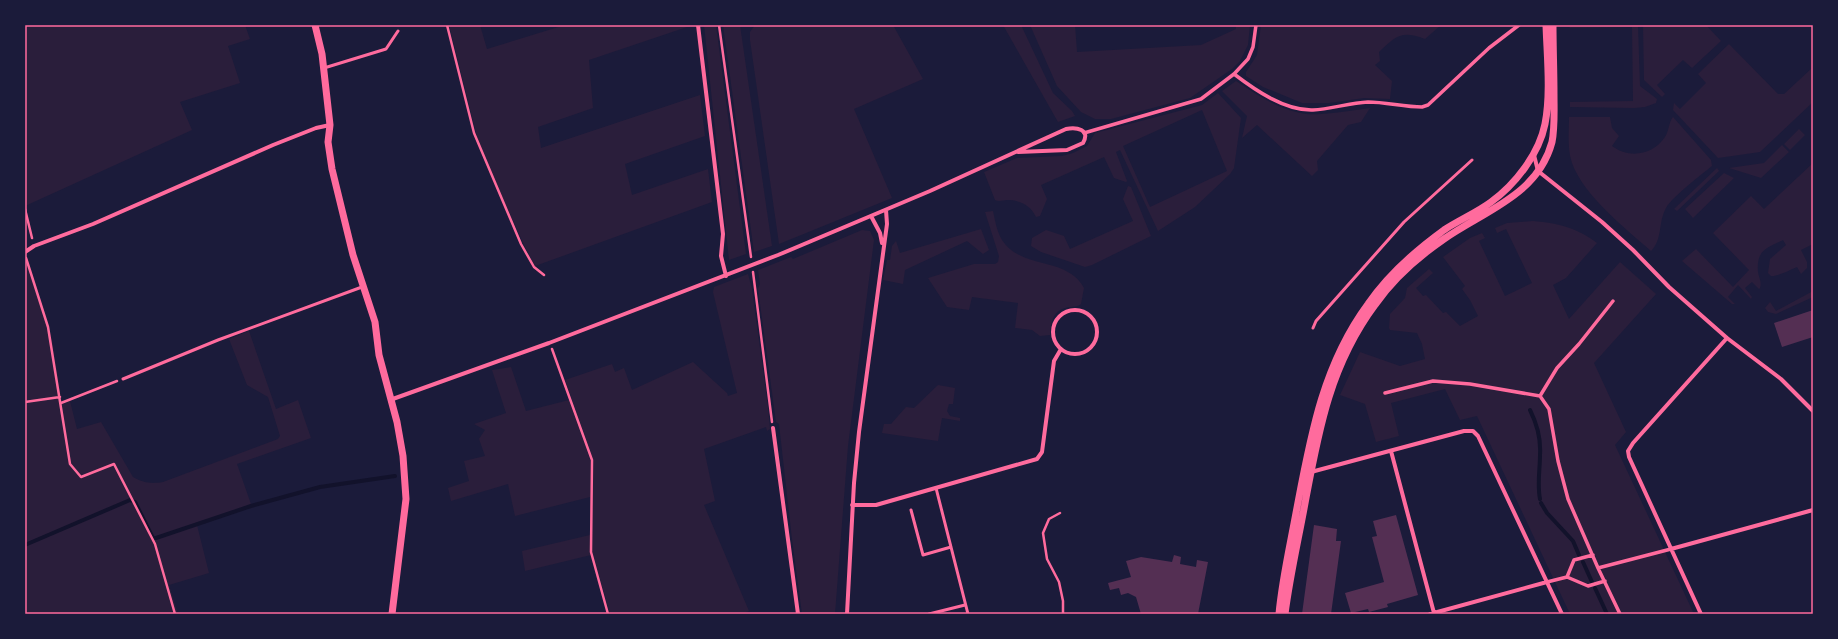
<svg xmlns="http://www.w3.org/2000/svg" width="1838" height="639" viewBox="0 0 1838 639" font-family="Manrope,sans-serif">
	<rect width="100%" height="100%" fill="#1b1b3a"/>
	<path fill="#2a1e3b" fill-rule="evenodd" d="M 25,25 L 245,25 L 250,39 L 228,46 L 240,83 L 180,102 L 192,130 L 25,206 Z
		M 449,25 L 480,25 L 487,49 L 565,25 L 693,25 L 589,60 L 593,108 L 538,127 L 541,148 L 700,95 L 705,136 L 625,164 L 632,195 L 708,169 L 712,202 L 535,266 L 524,245 L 480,149 Z
		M 704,25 L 716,25 L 746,254 L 729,260 Z
		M 723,25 L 740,25 L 772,246 L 754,252 Z
		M 755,25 L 893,25 L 923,79 L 854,109 L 892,198 L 779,244 L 750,40 L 750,32 Z
		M 1003,25 L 1021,25 L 1053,93 L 1072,111 L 1075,116 L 1058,122 Z
		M 1030,25 L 1075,25 L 1077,52 L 1201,45 L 1236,29 L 1236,25 L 1250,25 L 1248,45 L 1240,61 L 1232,69 L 1190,98 L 1111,119 L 1095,119 L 1081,112 L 1057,86 Z
		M 1261,25 L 1441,25 L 1425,39 C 1401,30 1396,36 1379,52 L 1380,61 L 1375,65 L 1392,81 L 1390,99 L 1364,98 L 1329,103 L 1302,103 L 1263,87 L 1246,76 L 1246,72 L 1257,55 Z
		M 1572,25 L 1638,25 L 1640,86 L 1657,99 L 1656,103 L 1645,107 L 1634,108 L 1570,107 L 1570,102 L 1633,101 L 1632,27 L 1569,28 Z
		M 1643,25 L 1706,25 L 1721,41 L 1692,68 L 1683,60 L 1657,85 L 1665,94 L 1662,97 L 1644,80 Z
		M 1729,44 L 1778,94 L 1784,94 L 1811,69 L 1813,71 L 1813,102 L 1760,152 L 1718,158 L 1673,110 L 1674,103 L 1680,109 L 1706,83 L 1698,74 Z
		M 1236,81 C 1260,97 1289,117 1321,114 C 1337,113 1354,110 1370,108 L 1361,122 L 1348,125 L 1317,161 L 1318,170 L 1312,176 L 1257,125 L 1242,138 L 1247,116 L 1222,91 Z
		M 1218,93 L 1241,118 L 1234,168 L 1230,174 L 1195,207 L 1158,231 L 1120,150 L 1116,152 L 1127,181 L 1126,182 L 1114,178 L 1104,157 L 1041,185 L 1047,199 L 1040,216 L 1036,217 C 1031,206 1021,200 1007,200 C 1003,200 999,202 995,200 L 984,172 L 1017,158 L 1062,156 L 1073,153 L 1087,146 L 1095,133 L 1202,105 ZM 1202,110 L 1227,171 L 1150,207 L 1123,146 Z
		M 1569,117 L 1610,117 L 1612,128 L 1619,136 L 1612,146 C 1629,159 1653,155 1665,137 C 1669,131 1669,121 1673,117 L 1711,160 L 1712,166 C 1701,175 1672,197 1666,208 C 1658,222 1663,239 1651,251 C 1625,228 1584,196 1572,163 C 1567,149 1569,131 1569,117 Z
		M 1799,129 L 1805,135 L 1790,150 L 1784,144 Z
		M 1782,145 L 1789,152 L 1761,178 L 1729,168 L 1764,163 Z
		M 1813,163 L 1813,244 L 1801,250 L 1807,262 L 1807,268 L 1801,274 L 1797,267 C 1792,269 1777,277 1771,276 L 1768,273 L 1770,259 L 1786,245 L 1783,240 C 1768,248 1756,249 1758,272 C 1759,278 1762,282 1760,288 L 1759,289 L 1752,282 L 1745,288 L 1752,297 L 1751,299 L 1738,285 L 1728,297 L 1735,304 L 1732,304 L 1682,261 L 1696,249 L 1733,287 L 1749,270 L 1713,233 L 1751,196 L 1764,209 Z
		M 1717,168 L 1719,171 L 1677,211 L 1674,209 Z
		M 1724,173 L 1734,178 L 1693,218 L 1685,209 Z
		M 1128,186 L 1131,187 L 1151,236 L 1092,265 L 1085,267 L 1041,252 L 1031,246 L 1032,238 L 1046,230 L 1064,236 L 1070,249 L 1133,221 L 1123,199 Z
		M 993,211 C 995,220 997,232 1002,240 C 1021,270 1067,256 1084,288 L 1081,304 C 1077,307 1076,306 1071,307 C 1054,308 1051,320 1050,335 L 1040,336 L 1032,330 L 1015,328 L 1018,303 L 972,297 L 969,310 L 947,307 L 928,278 L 974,264 L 995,264 L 998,262 L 999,256 L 985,212 Z
		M 1533,221 C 1559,223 1577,228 1597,243 L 1566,278 L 1553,285 L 1569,319 L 1620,262 L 1656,294 L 1594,363 L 1626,432 L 1615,445 L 1694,614 L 1570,614 L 1477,416 L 1460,420 L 1445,389 L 1391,403 L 1399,436 L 1376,442 L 1365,404 L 1340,395 L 1360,352 L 1400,366 L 1425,359 L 1422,344 L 1417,333 L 1390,330 L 1389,328 L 1390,314 L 1405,298 L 1407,288 L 1429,269 L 1433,273 L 1416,288 L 1423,296 L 1426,295 L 1443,313 L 1446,312 L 1460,326 L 1478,316 L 1470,300 L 1462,289 L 1465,286 L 1443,257 L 1470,238 L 1482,233 L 1485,238 L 1479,241 L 1505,296 L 1532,283 L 1506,229 L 1497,233 L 1495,228 L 1507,223 Z
		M 981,229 L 989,250 L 983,254 L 967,241 L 905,270 L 903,284 L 883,280 L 887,260 L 890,260 L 892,246 L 896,241 L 900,253 Z
		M 862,230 L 870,231 L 874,240 L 848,446 L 835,614 L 802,614 L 792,539 L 779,424 L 776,422 L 758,289 L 760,284 L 758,270 L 791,257 L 793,259 Z
		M 25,260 L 52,340 L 62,404 L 70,401 L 77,429 L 101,422 L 133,477 C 144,483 151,484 163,482 L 278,439 L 280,436 L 268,397 L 247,385 L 229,339 L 249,331 L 276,409 L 298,400 L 311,438 L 237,464 L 252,507 L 197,525 L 209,573 L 169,585 L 178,614 L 25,614 Z
		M 748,274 L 752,289 L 768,407 L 770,429 L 767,431 L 766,427 L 704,449 L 715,501 L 704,505 L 749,611 L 742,614 L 610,614 L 592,551 L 593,459 L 565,380 L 612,364 L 615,372 L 624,368 L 632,390 L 693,362 L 727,393 L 728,396 L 737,393 L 713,292 L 714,287 Z
		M 1813,291 L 1813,297 L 1776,314 L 1768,312 L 1765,308 L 1770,302 L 1776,311 Z
		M 511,367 L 526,411 L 569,400 L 590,459 L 590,497 L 515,516 L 508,484 L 451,501 L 448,488 L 469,481 L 464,461 L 485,456 L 479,439 L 485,430 L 474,424 L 506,413 L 492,370 Z
		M 938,385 L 955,388 L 953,404 L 949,404 L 947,411 L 950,416 L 960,418 L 960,421 L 942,418 L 938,441 L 882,433 L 884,424 L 891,424 L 906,407 L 914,408 Z
		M 590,535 L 591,555 L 525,571 L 522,551 Z"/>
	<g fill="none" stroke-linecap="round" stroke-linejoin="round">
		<path stroke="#12122b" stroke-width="4" d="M 1530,410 C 1537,424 1541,440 1540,455 C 1540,470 1537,484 1540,499
			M 1541,503 L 1547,513 L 1573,541 L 1579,555
			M 25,545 L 130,500 L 135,502 L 153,538 L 156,538 L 251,506 L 320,487 L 395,476
			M 1583,562 L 1592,582
			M 1595,588 L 1607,614"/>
	</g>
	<path fill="#542f53" d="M 1813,310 L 1813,337 L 1782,347 L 1774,323 Z
		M 1396,515 L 1418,595 L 1387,604 L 1388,607 L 1369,612 L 1368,609 L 1351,613 L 1345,593 L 1384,582 L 1372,537 L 1377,536 L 1373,521 Z
		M 1314,525 L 1337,529 L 1336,541 L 1341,541 L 1331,614 L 1302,614 Z
		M 1174,555 L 1181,557 L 1180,564 L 1196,567 L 1197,560 L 1208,562 L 1198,614 L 1141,614 L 1136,597 L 1128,593 L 1121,595 L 1119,588 L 1110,590 L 1108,583 L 1131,577 L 1126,561 L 1141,557 L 1172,562 Z"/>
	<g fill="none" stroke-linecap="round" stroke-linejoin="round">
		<path stroke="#ff6b9d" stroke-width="2.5" d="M 447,25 L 474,133 L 521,244 L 534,267 L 544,275
			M 719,25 L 751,257
			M 25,209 L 32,238
			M 26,258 L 48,327 L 70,464 L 81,477 L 114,464 L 155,544 L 175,614
			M 753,272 L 772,422
			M 552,349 L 592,460 L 591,552 L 608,614
			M 25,402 L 60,397
			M 61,403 L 117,381
			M 1060,513 L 1049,519 L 1043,533 L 1047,559 L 1059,582 L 1063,601 L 1063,614"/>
		<path stroke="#ff6b9d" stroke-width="3" d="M 324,68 L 386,49 L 398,31
			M 1313,328 L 1316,321 L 1404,222 L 1472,160
			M 123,379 L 218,340 L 362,287
			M 936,488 L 968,614
			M 911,510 L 923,555 L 951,547
			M 929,614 L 965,605"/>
		<path stroke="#ff6b9d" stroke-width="3.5" d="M 1234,74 C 1255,90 1285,111 1313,110 C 1331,109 1349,103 1368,102 C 1386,102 1404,107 1422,107 L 1428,105 L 1489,48 L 1519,25
			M 1084,133 L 1201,99 L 1234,74 L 1248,59 L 1253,47 L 1256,25
			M 1385,393 L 1433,381 L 1470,384 L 1540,396
			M 1540,396 L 1549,409 L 1558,461 L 1568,499 L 1598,568 L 1620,614
			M 1540,396 L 1557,368 L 1579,344 L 1613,301
			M 1598,568 L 1671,549
			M 1567,577 L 1574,560 L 1593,555
			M 1547,582 L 1567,577 L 1588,586 L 1605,581"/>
		<path stroke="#ff6b9d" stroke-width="4" d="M 698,25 L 723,234 L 721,256 L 726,276
			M 1534,155 L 1538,171 L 1602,222 L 1633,250 L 1669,287 L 1727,338 L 1781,379 L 1813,411
			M 871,216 L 880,233 L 882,243
			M 25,252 L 34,246 L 93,224 L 273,145 L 316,128 L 330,125
			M1053 332a22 22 0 1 1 44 0a22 22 0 1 1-44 0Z
			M 390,400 L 549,343 L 778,255 L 930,191 L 1066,129 C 1076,127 1091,129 1083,143 L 1067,150 L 1018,152
			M 773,428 L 798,614
			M 1391,451 L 1434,613
			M 1311,472 L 1464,431 L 1473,431 L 1478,436 L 1562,614
			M 852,505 L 876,505 L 1037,459 L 1042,452 L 1054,361 L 1061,349
			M 1671,549 L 1813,510
			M 847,614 L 854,483 L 859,432 L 887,224 L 886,210
			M 1430,614 L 1547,582
			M 1701,614 L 1629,457 L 1628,451 L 1633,443 L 1727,338"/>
		<path stroke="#ff6b9d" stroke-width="7" d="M 315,25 L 322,54 L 330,125 L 328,142 L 332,169 L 353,255 L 375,322 L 379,355 L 397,422 L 403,456 L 406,499 L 392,614
			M 1279,614 C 1282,580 1290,546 1296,513 C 1310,439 1322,366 1368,304 C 1388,275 1415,251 1444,230 C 1459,220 1476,213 1491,202 C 1515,185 1539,154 1545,124 C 1551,94 1547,56 1546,25
			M 1285,614 C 1290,575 1299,537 1306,498 C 1319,428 1331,364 1375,305 C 1393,279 1418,257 1444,239 C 1484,211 1538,195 1552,142 C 1555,127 1554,110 1554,94 C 1554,71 1553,48 1553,25"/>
	</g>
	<rect width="1838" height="639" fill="none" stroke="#1b1b3a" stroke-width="52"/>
	<rect x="26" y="26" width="1786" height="587" fill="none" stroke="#ff6b9d" stroke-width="1.5"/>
</svg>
